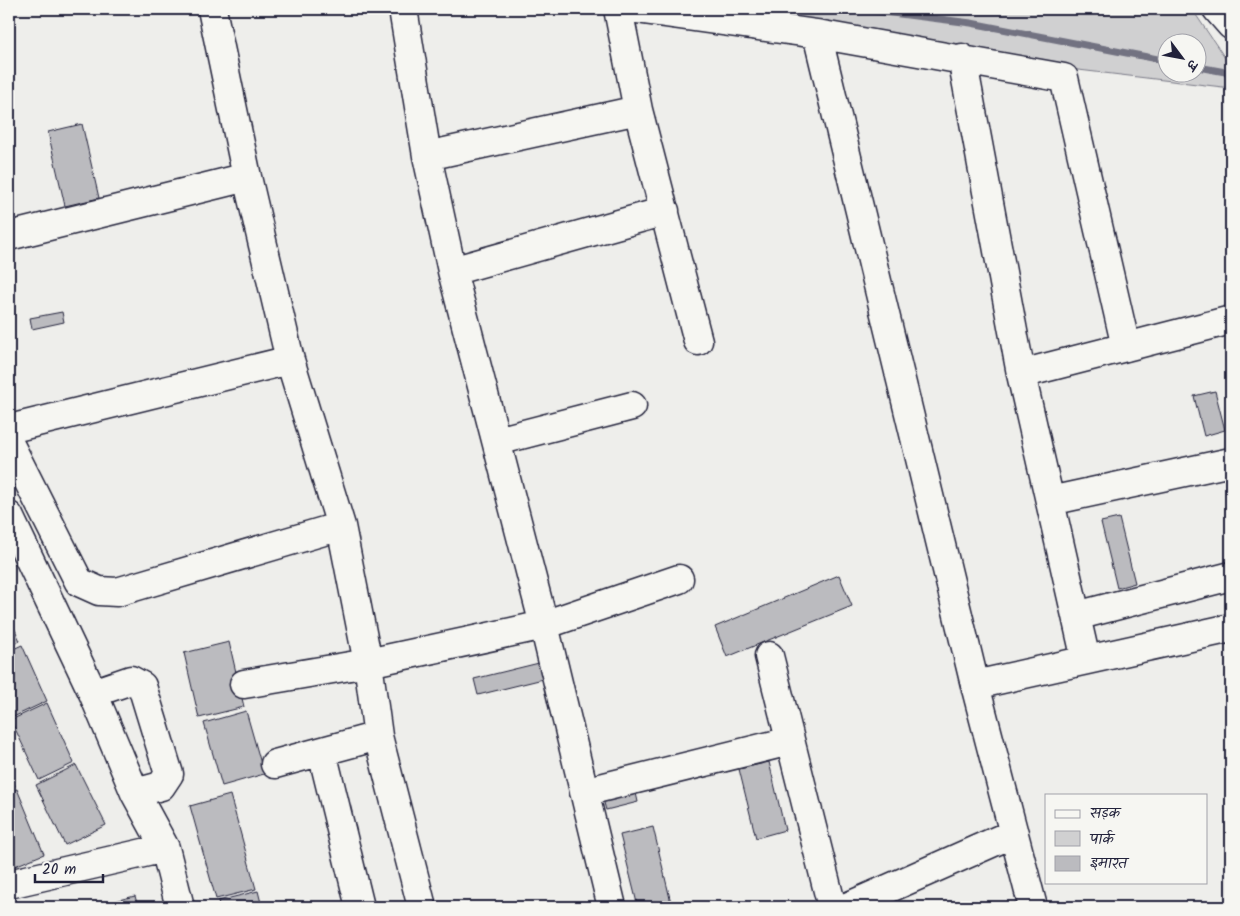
<svg xmlns="http://www.w3.org/2000/svg" width="1240" height="916" viewBox="0 0 1240 916" font-family="Kalam,'Playpen Sans Deva',sans-serif">
	<rect width="100%" height="100%" fill="#eeeeeb"/>
	<filter id="ink" filterUnits="userSpaceOnUse"><feTurbulence type="fractalNoise" baseFrequency=".02" numOctaves="2"/><feDisplacementMap in="SourceGraphic" scale="10" xChannelSelector="R" yChannelSelector="G"/><feConvolveMatrix kernelMatrix="1 2 1 2 8 2 1 2 1" color-interpolation-filters="sRGB"/></filter>
	<g filter="url(#ink)">
		<path fill="#d0d0d1" stroke="#797986" fill-rule="evenodd" d="M 708,9 L 1192,9 L 1231,67 L 1231,88 L 1070,69 ZM 1168,42 L 1198,42 L 1198,72 L 1168,72 Z"/>
		<g fill="none" stroke-linecap="round" stroke-linejoin="round">
			<path stroke="#727281" stroke-width="7" d="M 860,9 L 971,23 L 1168,61
				M 1198,67 L 1231,73"/>
		</g>
		<path fill="#bbbbbf" stroke="#22223b" d="M 82,124 L 99,198 L 65,206 L 48,132 Z
			M 62,312 L 64,322 L 32,329 L 30,318 Z
			M 1215,391 L 1225,430 L 1204,436 L 1194,396 Z
			M 1119,518 L 1135,583 L 1117,588 L 1101,522 Z
			M 839,575 L 852,606 L 727,657 L 715,627 Z
			M 9,616 L 20,641 L 9,646 Z
			M 229,642 L 244,707 L 199,718 L 184,653 Z
			M 22,645 L 47,701 L 11,718 L 9,712 L 9,651 Z
			M 539,663 L 543,679 L 478,695 L 474,679 Z
			M 47,703 L 74,763 L 39,780 L 11,720 Z
			M 246,711 L 264,774 L 222,786 L 204,723 Z
			M 769,762 L 785,830 L 756,838 L 739,769 Z
			M 76,765 L 106,825 L 65,845 L 36,785 Z
			M 9,770 L 15,786 L 9,788 Z
			M 634,784 L 638,802 L 606,810 L 601,792 Z
			M 17,789 L 44,854 L 10,868 L 9,792 Z
			M 230,795 L 256,889 L 216,899 L 190,806 Z
			M 653,827 L 672,907 L 638,907 L 620,835 Z
			M 258,891 L 262,907 L 220,907 L 218,901 Z
			M 135,896 L 138,907 L 89,907 Z"/>
		<g fill="none" stroke-linecap="round" stroke-linejoin="round">
			<defs>
				<path id="street" d="M 212,9 L 247,177 L 290,360 L 341,526 L 368,663 L 378,736 L 422,907
					M 403,9 L 427,156 L 452,271 L 544,625 L 612,907
					M 618,9 L 638,110 L 698,341
					M 636,9 L 817,34 L 1064,78 L 1126,347
					M 1217,9 L 1231,25
					M 817,34 L 975,685 L 1033,907
					M 962,58 L 1021,374 L 1086,660
					M 427,156 L 638,110
					M 9,236 L 247,177
					M 452,271 L 665,211
					M 1021,374 L 1231,320
					M 9,429 L 290,360
					M 497,441 L 632,406
					M 9,443 L 79,582 L 99,591 L 117,592 L 341,526
					M 1050,501 L 1231,462
					M 9,516 L 93,693 L 135,793 L 165,848 L 180,907
					M 1076,616 L 1231,576
					M 769,656 L 832,907
					M 244,684 L 368,663 L 544,625 L 679,579
					M 975,685 L 1231,628
					M 93,693 L 131,680 L 142,686 L 169,774 L 161,786 L 135,793
					M 322,752 L 360,907
					M 275,764 L 378,736
					M 584,792 L 790,741
					M 9,884 L 165,848
					M 847,907 L 1014,833"/>
			</defs>
			<use href="#street" stroke="#22223b" stroke-width="31"/>
			<use href="#street" stroke="#f6f6f2" stroke-width="28"/>
		</g>
	</g>
	<rect width="1240" height="916" fill="none" stroke="#f6f6f2" stroke-width="30"/>
	<rect x="15" y="15" width="1210" height="886" fill="none" stroke="#22223b" stroke-width="2" filter="url(#ink)"/>
	<rect x="1045" y="794" width="162" height="90" fill="#f6f6f2" stroke="#a1a1a9"/>
	<rect x="1055" y="810" width="25" height="8" fill="#f6f6f2" stroke="#a1a1a9"/>
	<text x="1090" y="818" font-size="15" fill="#22223b">सड़क</text>
	<rect x="1055" y="831" width="25" height="15" fill="#d0d0d1" stroke="#a1a1a9"/>
	<text x="1090" y="844" font-size="15" fill="#22223b">पार्क</text>
	<rect x="1055" y="856" width="25" height="15" fill="#bbbbbf" stroke="#a1a1a9"/>
	<text x="1090" y="868" font-size="15" fill="#22223b">इमारत</text>
	<g transform="translate(1182 58) rotate(122)"><circle r="24" fill="#f6f6f2" stroke="#a1a1a9"/>
	<path d="M0-4L9 19L0 12L-9 19Z" fill="#22223b"/>
	<text y="-8" font-size="14" font-weight="bold" text-anchor="middle" fill="#22223b">उ</text>
	</g>
	<path d="M35 874v8h68v-8" fill="none" stroke="#22223b" stroke-width="2.5"/>
	<text x="42" y="874" font-size="15" fill="#22223b" stroke="#f6f6f2" stroke-width="4" paint-order="stroke">20 m</text>
</svg>
